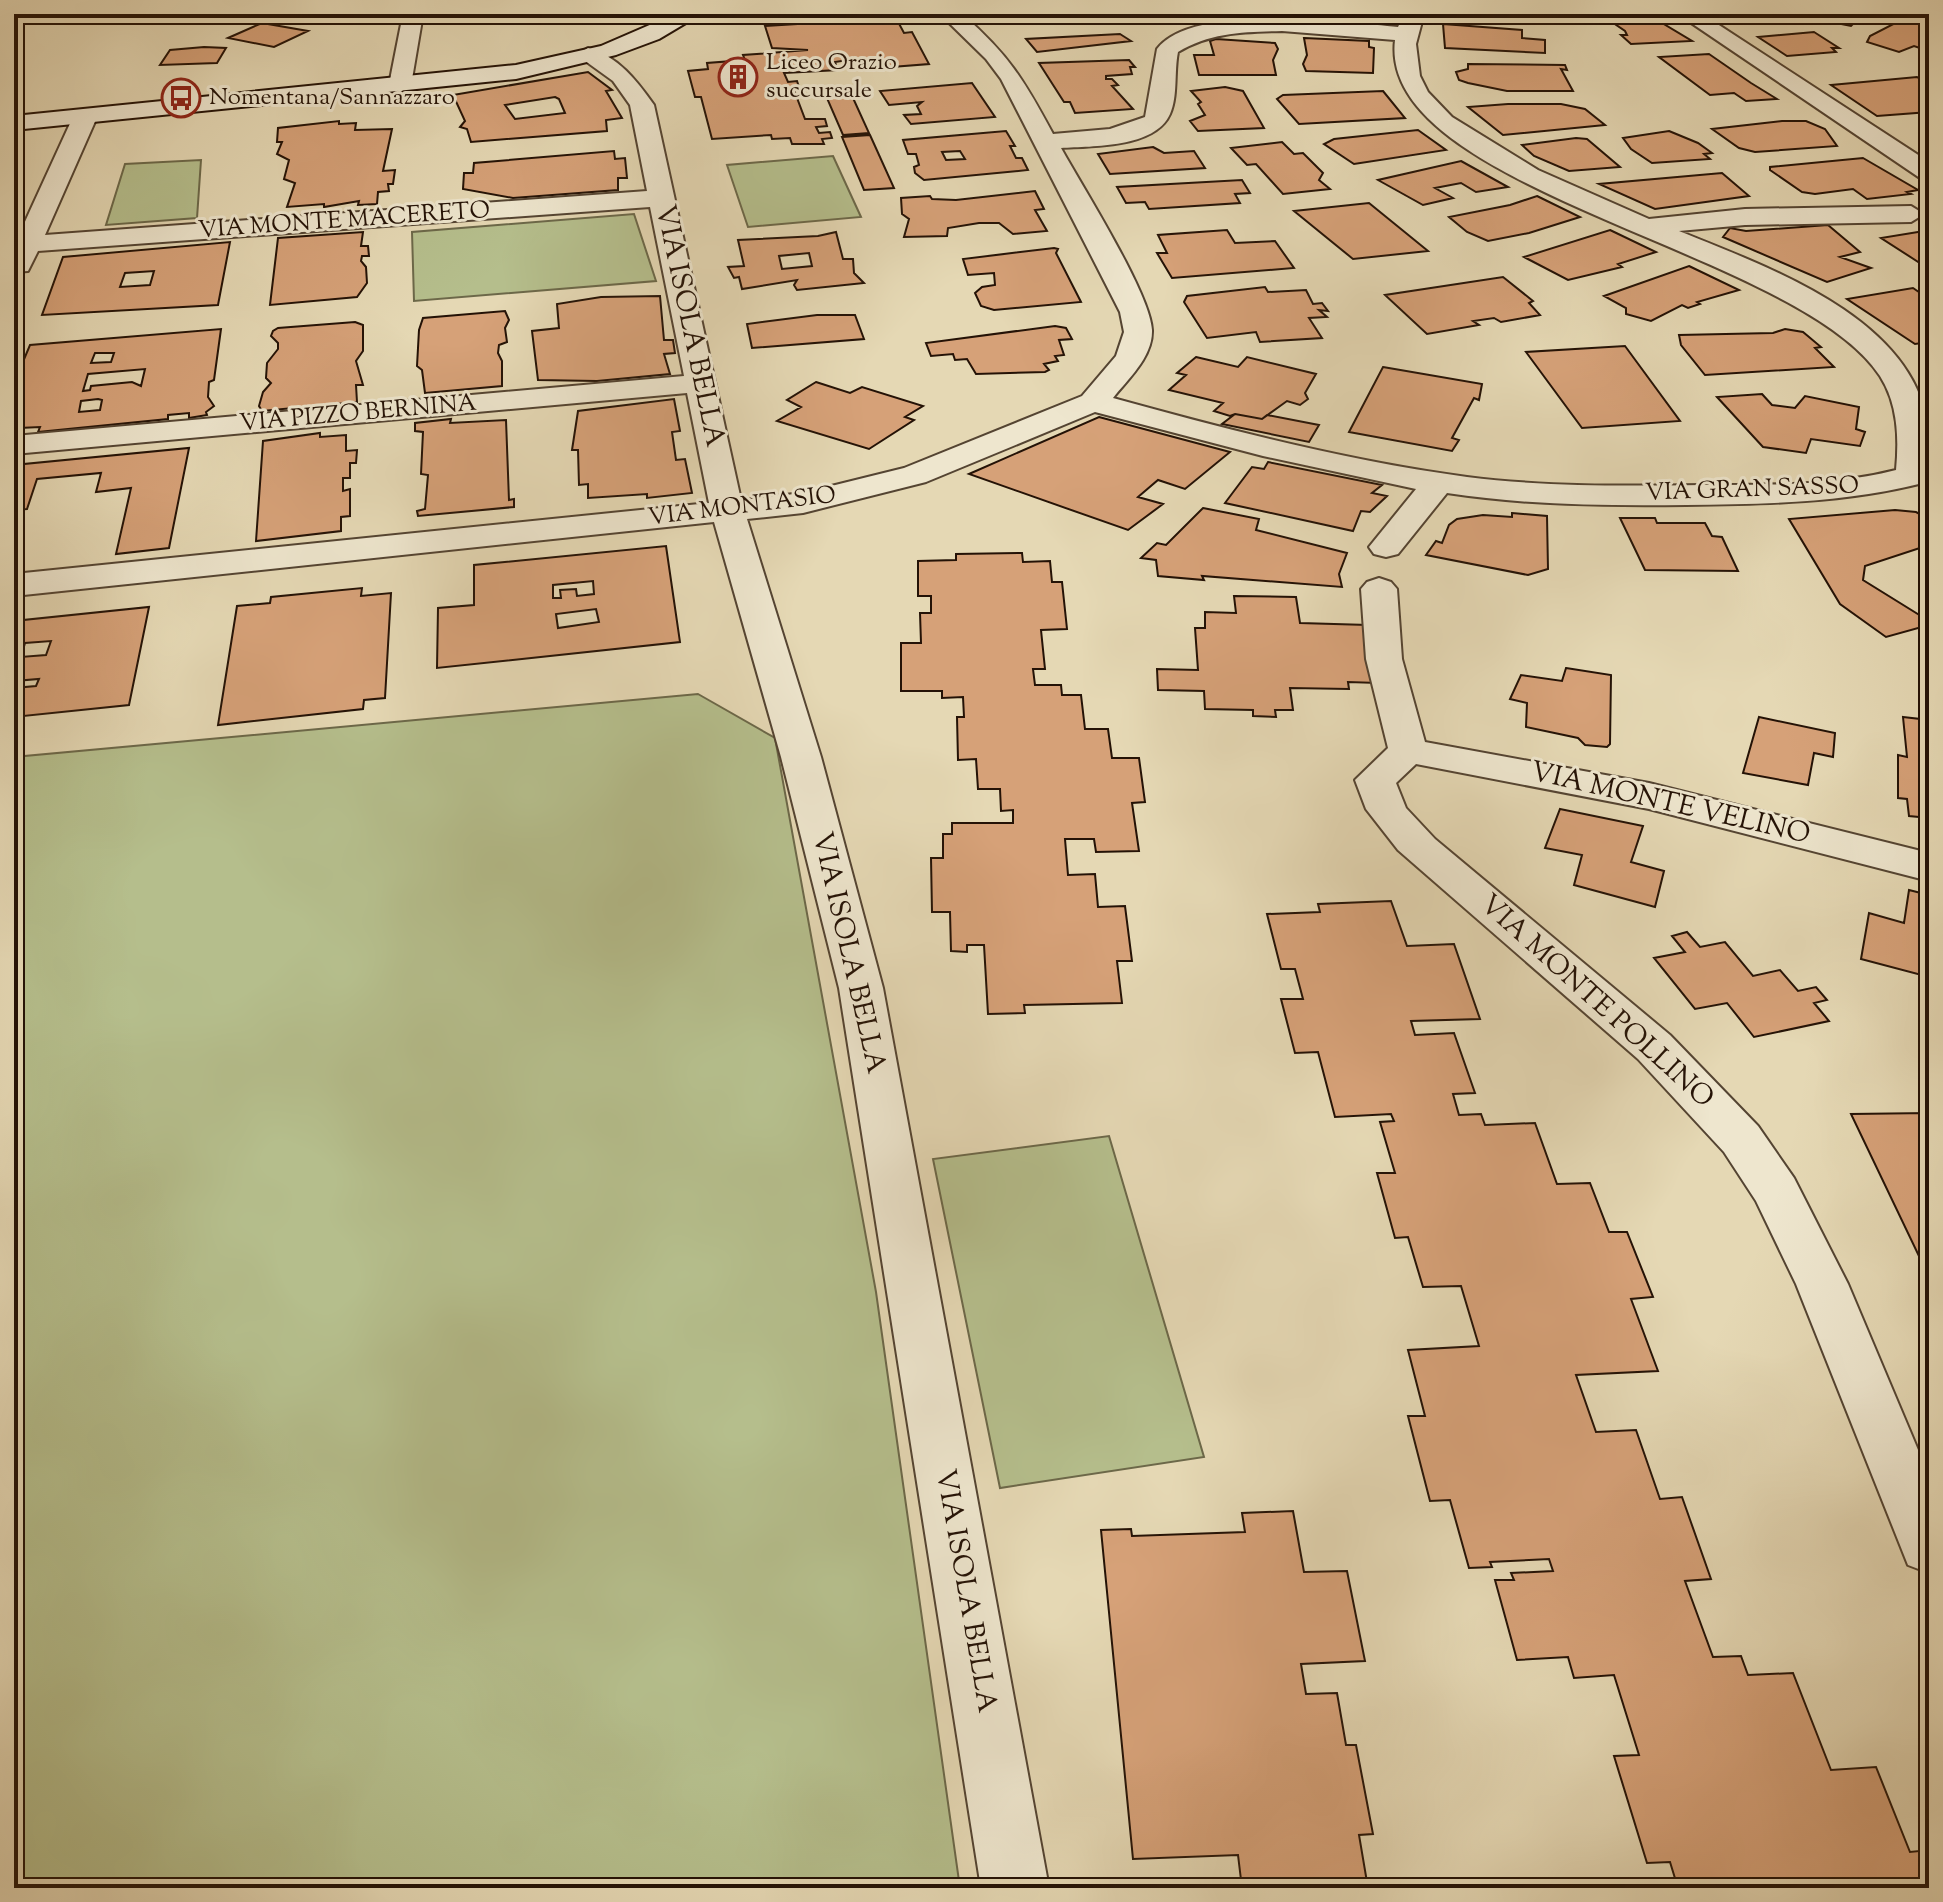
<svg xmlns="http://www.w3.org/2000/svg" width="1943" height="1902" viewBox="0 0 1943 1902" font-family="'Sorts Mill Goudy',serif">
	<rect width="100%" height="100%" fill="#e5d8b4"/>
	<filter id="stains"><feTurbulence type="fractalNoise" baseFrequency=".0025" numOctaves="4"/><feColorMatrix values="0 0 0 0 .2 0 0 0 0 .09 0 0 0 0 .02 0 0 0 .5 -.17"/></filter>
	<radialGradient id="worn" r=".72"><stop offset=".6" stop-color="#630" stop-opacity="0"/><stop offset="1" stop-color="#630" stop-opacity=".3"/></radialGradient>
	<path fill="#b5be8c" stroke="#6c6849" stroke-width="2" d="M 833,156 L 861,217 L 748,227 L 727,165 Z
		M 201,160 L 197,218 L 106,225 L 125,164 Z
		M 634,214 L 656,281 L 414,301 L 412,232 Z
		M 698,694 L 775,738 L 876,1292 L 960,1888 L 14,1888 L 14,757 Z
		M 1109,1136 L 1204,1457 L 1000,1488 L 933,1159 Z"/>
	<path fill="#d6a178" stroke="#241206" stroke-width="2" fill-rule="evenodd" d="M 288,14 L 351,14 L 335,23 L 285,15 Z
		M 1480,14 L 1546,14 L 1552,15 L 1547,22 Z
		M 1600,14 L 1647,14 L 1692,41 L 1631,44 L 1621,35 L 1627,35 L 1625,31 Z
		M 1790,14 L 1859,14 L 1864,15 L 1852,21 L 1856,21 L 1851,26 Z
		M 896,18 L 904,33 L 912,32 L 929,64 L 866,69 L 860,58 L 835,62 L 838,70 L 784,73 L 788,82 L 797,81 L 800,90 L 794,90 L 805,119 L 825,119 L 827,126 L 816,127 L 819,133 L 830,132 L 832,138 L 822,139 L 824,144 L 792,144 L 790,138 L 772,139 L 771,135 L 712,139 L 701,97 L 695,97 L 688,71 L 708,69 L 707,63 L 745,60 L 743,55 L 808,50 L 772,48 L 765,26 Z
		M 1903,19 L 1929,24 L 1929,51 L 1914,46 L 1899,52 L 1867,42 L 1870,36 Z
		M 262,23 L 308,31 L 274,47 L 228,38 Z
		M 1443,24 L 1522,30 L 1522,38 L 1545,40 L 1545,53 L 1445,48 Z
		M 1814,32 L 1839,48 L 1832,48 L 1836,52 L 1787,56 L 1758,37 Z
		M 1120,34 L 1131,41 L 1037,52 L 1026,39 Z
		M 1304,38 L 1369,41 L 1369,47 L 1374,48 L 1373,73 L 1306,71 L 1303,64 L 1307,55 Z
		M 1216,39 L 1275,43 L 1278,49 L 1273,60 L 1276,75 L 1199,75 L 1194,55 L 1214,55 L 1210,41 Z
		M 204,47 L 226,48 L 217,63 L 160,65 L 170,50 Z
		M 1709,54 L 1751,83 L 1777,99 L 1746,101 L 1734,93 L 1710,95 L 1659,57 Z
		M 1129,60 L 1135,67 L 1130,67 L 1132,74 L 1106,76 L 1106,79 L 1112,79 L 1118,85 L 1112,86 L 1133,109 L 1075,113 L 1070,102 L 1064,102 L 1039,63 Z
		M 1468,64 L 1565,65 L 1567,70 L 1561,69 L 1573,91 L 1507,91 L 1468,83 L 1459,80 L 1456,72 L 1468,69 Z
		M 588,72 L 612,90 L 606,91 L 622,118 L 606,120 L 607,131 L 471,142 L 467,129 L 460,127 L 465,121 L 453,95 ZM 555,97 L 559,99 L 565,113 L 515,119 L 505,105 Z
		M 1917,77 L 1929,85 L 1929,112 L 1877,116 L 1831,85 Z
		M 972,83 L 995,117 L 911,124 L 904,115 L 921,114 L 917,106 L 922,102 L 889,105 L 880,91 Z
		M 848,87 L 869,133 L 843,135 L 823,89 Z
		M 1225,87 L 1243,91 L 1264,128 L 1198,131 L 1190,121 L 1205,115 L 1198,104 L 1201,102 L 1191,91 Z
		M 1383,91 L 1405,118 L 1299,124 L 1277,99 L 1283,95 Z
		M 1508,104 L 1561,104 L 1585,109 L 1605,125 L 1503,135 L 1468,107 Z
		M 339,121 L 339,124 L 356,123 L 355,130 L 392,129 L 383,171 L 395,170 L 393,184 L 388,184 L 389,191 L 378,192 L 377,204 L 358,205 L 359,201 L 324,207 L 324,204 L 287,207 L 295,183 L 284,179 L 289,160 L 277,154 L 282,142 L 277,142 L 278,128 Z
		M 1782,121 L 1806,121 L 1825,129 L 1837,146 L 1755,152 L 1739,148 L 1712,129 Z
		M 1418,130 L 1446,150 L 1354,164 L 1324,144 L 1334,139 Z
		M 1006,131 L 1015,146 L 1010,146 L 1016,158 L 1022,158 L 1028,170 L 924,180 L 915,173 L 914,167 L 919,165 L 916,154 L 908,154 L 903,140 ZM 960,151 L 965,159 L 946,160 L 942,152 Z
		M 1669,131 L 1698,143 L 1712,153 L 1704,154 L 1710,159 L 1652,163 L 1631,149 L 1623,138 Z
		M 870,135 L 894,188 L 864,190 L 842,137 Z
		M 1576,138 L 1587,139 L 1620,167 L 1569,171 L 1534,156 L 1522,145 Z
		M 1282,142 L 1294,154 L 1303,153 L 1323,173 L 1319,180 L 1330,189 L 1283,194 L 1256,164 L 1247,165 L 1231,148 Z
		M 1153,147 L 1164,153 L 1194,151 L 1205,168 L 1110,174 L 1098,154 Z
		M 614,151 L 615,159 L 625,158 L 627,178 L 618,178 L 618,190 L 513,198 L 463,189 L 464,173 L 473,173 L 474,163 Z
		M 1863,158 L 1918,190 L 1907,192 L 1911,194 L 1867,199 L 1853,189 L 1815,194 L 1802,192 L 1770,170 L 1770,167 Z
		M 1461,161 L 1508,187 L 1476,192 L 1461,183 L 1435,188 L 1453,198 L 1423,205 L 1378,180 Z
		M 1722,173 L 1749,196 L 1655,209 L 1599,184 Z
		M 1242,180 L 1250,193 L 1235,194 L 1240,203 L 1149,209 L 1145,202 L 1126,203 L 1117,187 Z
		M 1035,191 L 1044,209 L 1035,210 L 1047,231 L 1013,234 L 999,223 L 979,223 L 948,228 L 947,236 L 904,237 L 909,219 L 902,214 L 901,198 L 930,196 L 932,199 L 956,200 Z
		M 1537,196 L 1580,217 L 1529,233 L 1488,241 L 1467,232 L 1449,217 L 1510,205 Z
		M 1369,203 L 1428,251 L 1353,259 L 1294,211 Z
		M 1828,225 L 1860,252 L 1840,257 L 1871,268 L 1827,282 L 1723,237 L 1730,228 L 1746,231 Z
		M 1227,230 L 1235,243 L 1275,241 L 1294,268 L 1172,278 L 1157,253 L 1167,253 L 1158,235 Z
		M 1610,230 L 1656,252 L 1618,264 L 1622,267 L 1568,280 L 1524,257 Z
		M 1924,231 L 1929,231 L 1929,269 L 1881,238 Z
		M 363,232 L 361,246 L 368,246 L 369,256 L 362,256 L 361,261 L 366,267 L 367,283 L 357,297 L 270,305 L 278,238 Z
		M 836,232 L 843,259 L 853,259 L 854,273 L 864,283 L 797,290 L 794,285 L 797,280 L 742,289 L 739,277 L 734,278 L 728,267 L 744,266 L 738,240 L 818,236 ZM 809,253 L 812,266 L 782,269 L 779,256 Z
		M 230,242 L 218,305 L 42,315 L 63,257 ZM 154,271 L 150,285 L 120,287 L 125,273 Z
		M 1054,248 L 1058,249 L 1056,253 L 1081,302 L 994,310 L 981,306 L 975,293 L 982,287 L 995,285 L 994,273 L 968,275 L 963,259 Z
		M 1689,266 L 1739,290 L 1697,302 L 1700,304 L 1688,308 L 1682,305 L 1651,321 L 1626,314 L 1626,308 L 1604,296 Z
		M 1503,277 L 1533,301 L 1529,303 L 1540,315 L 1501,322 L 1494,318 L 1473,321 L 1479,325 L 1427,334 L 1385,295 Z
		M 1265,287 L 1268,292 L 1306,290 L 1313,304 L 1322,303 L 1328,311 L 1319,310 L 1327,317 L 1309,318 L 1322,338 L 1260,342 L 1256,332 L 1207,338 L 1184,302 L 1187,296 Z
		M 1913,288 L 1929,299 L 1929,342 L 1915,344 L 1847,299 Z
		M 660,296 L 664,340 L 673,340 L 675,353 L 664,354 L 670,374 L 597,381 L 538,380 L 532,331 L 559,328 L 557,304 L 601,297 Z
		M 505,311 L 509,320 L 505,328 L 507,342 L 499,345 L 498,353 L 502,361 L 502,386 L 425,393 L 422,370 L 417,366 L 419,330 L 423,318 Z
		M 817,315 L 855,315 L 864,339 L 752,348 L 747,324 Z
		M 355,322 L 363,325 L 363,351 L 356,361 L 363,385 L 356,385 L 357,402 L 262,411 L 259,406 L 263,392 L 271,383 L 266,378 L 267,363 L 278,349 L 278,343 L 271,336 L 273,331 L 278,328 Z
		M 1055,326 L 1066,328 L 1072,339 L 1059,340 L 1064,355 L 1055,356 L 1058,361 L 1044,364 L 1049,370 L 1045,372 L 976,374 L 967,359 L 955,360 L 953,354 L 931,356 L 926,343 Z
		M 221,329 L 214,380 L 209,382 L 208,397 L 214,406 L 206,412 L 207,415 L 189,418 L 189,413 L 168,415 L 168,419 L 38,432 L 40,427 L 19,428 L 14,434 L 14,383 L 30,345 ZM 95,353 L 114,353 L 111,362 L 91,363 ZM 145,369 L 141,386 L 132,382 L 91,386 L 90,390 L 83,391 L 88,374 ZM 98,399 L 102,400 L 100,410 L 79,412 L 81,401 Z
		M 1785,329 L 1803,332 L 1821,347 L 1815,348 L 1834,367 L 1705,375 L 1681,345 L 1679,335 L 1773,333 Z
		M 1625,346 L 1680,421 L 1582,428 L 1526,352 Z
		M 1196,357 L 1238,367 L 1247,357 L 1316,374 L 1305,393 L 1308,399 L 1300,405 L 1287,401 L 1262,419 L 1235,414 L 1230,416 L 1214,411 L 1223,403 L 1169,390 L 1186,375 L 1177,373 Z
		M 1383,367 L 1482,384 L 1479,400 L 1474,398 L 1452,438 L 1459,440 L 1452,451 L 1349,432 Z
		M 816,382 L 850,393 L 862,387 L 923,406 L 905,417 L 914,420 L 869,449 L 777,421 L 801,407 L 787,400 Z
		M 1762,394 L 1772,405 L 1795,408 L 1805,396 L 1859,407 L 1856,429 L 1865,432 L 1860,446 L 1811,439 L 1806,453 L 1763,447 L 1717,397 Z
		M 674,399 L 680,431 L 672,432 L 676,460 L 685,459 L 692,493 L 647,498 L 647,494 L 588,498 L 588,484 L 579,485 L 578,450 L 572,450 L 578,411 Z
		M 1235,414 L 1262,419 L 1267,415 L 1319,425 L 1309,442 L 1222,424 Z
		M 1099,417 L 1230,452 L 1185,489 L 1158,480 L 1138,497 L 1163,504 L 1128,530 L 969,474 Z
		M 451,419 L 450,423 L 506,420 L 509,500 L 514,499 L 514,507 L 418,516 L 417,511 L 425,509 L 428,475 L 421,474 L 423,432 L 415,431 L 415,423 Z
		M 320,433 L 320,437 L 346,435 L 346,451 L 357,450 L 356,463 L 350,463 L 350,478 L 343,478 L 343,491 L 350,489 L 350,516 L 341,517 L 341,531 L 256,541 L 263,441 Z
		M 189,448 L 169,548 L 116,554 L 131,488 L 96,492 L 101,473 L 37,479 L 27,509 L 14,510 L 14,465 Z
		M 1268,462 L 1382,485 L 1372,493 L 1387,496 L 1370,512 L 1361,511 L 1353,531 L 1225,503 L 1252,467 L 1264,469 Z
		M 1203,508 L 1259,519 L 1256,530 L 1347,553 L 1339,574 L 1342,587 L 1202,576 L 1204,580 L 1158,576 L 1156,560 L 1141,558 L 1157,543 L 1166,545 Z
		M 1895,510 L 1916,512 L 1929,519 L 1929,545 L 1865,566 L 1863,580 L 1929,621 L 1929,625 L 1886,637 L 1840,604 L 1789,519 Z
		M 1512,513 L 1547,516 L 1548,569 L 1528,575 L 1426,555 L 1436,541 L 1442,543 L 1449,525 L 1457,519 L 1483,515 L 1512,517 Z
		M 1620,518 L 1655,518 L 1657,523 L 1705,523 L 1712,536 L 1722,537 L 1738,571 L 1645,570 Z
		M 666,546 L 680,642 L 437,668 L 438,608 L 474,605 L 474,565 ZM 593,581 L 594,594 L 577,596 L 576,589 L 560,590 L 561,598 L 553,598 L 553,585 ZM 596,609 L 599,622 L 558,628 L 556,614 Z
		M 1022,553 L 1023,562 L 1050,561 L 1052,582 L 1062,582 L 1067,629 L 1041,630 L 1045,669 L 1033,669 L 1035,685 L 1061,685 L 1062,695 L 1081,695 L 1085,729 L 1108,729 L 1112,758 L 1139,758 L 1145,802 L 1132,803 L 1139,851 L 1096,852 L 1094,839 L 1065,839 L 1068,875 L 1095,874 L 1098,907 L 1125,906 L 1132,961 L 1117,961 L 1122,1003 L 1024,1005 L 1025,1013 L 988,1014 L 984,945 L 967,945 L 967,952 L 951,951 L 950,912 L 932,912 L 931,858 L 943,858 L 943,834 L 952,834 L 952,823 L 1013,823 L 1013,810 L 1001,811 L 1000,789 L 978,789 L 976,759 L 958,760 L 957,717 L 964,717 L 963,697 L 942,698 L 942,691 L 901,691 L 901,643 L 921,643 L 920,613 L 931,613 L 931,596 L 918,596 L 918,561 L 956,560 L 956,554 Z
		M 362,588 L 361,596 L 391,593 L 385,698 L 364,700 L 363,709 L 218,725 L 237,606 L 270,603 L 271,597 Z
		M 1234,596 L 1296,597 L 1300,623 L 1368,625 L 1378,683 L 1348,682 L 1349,689 L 1290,688 L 1293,710 L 1275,710 L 1276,717 L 1253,716 L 1253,710 L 1205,709 L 1204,691 L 1158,690 L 1157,669 L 1198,670 L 1195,628 L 1205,628 L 1205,612 L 1236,613 Z
		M 149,607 L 129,705 L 14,717 L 14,688 L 36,686 L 39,679 L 15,681 L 14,686 L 14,621 ZM 51,641 L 46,655 L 21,657 L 25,643 Z
		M 1566,668 L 1611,675 L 1610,744 L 1607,747 L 1585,745 L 1578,738 L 1526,727 L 1527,703 L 1510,699 L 1521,675 L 1562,681 Z
		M 1759,717 L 1835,733 L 1833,757 L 1814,753 L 1808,785 L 1743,773 Z
		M 1903,717 L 1929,720 L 1929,818 L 1909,816 L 1907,799 L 1898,798 L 1898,755 L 1907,757 Z
		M 1560,809 L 1643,826 L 1631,862 L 1664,871 L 1655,907 L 1574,885 L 1582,855 L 1545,848 Z
		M 1909,890 L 1929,895 L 1929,977 L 1861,959 L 1869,913 L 1904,923 Z
		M 1391,901 L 1407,946 L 1454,944 L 1480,1019 L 1411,1021 L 1415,1035 L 1454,1033 L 1475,1093 L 1453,1094 L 1459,1115 L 1481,1114 L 1485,1125 L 1535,1123 L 1557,1184 L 1590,1183 L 1609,1232 L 1627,1232 L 1653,1297 L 1631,1299 L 1658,1371 L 1576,1375 L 1596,1432 L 1636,1430 L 1660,1499 L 1682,1497 L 1711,1579 L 1685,1581 L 1713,1657 L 1741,1656 L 1748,1675 L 1793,1673 L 1831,1770 L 1876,1767 L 1910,1852 L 1929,1850 L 1929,1888 L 1678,1888 L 1670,1862 L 1647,1863 L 1614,1756 L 1639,1755 L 1614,1675 L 1574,1678 L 1568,1657 L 1517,1660 L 1495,1580 L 1514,1580 L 1511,1573 L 1553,1571 L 1549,1559 L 1490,1562 L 1492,1567 L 1469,1568 L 1450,1500 L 1430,1501 L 1408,1416 L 1425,1416 L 1408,1350 L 1479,1346 L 1461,1286 L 1423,1287 L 1408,1237 L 1395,1238 L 1377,1173 L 1395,1173 L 1380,1122 L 1394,1121 L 1391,1114 L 1335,1117 L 1318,1052 L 1295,1053 L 1281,999 L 1303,999 L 1295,969 L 1281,969 L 1267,914 L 1320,912 L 1318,904 Z
		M 1687,932 L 1700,947 L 1725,942 L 1753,976 L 1780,970 L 1798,991 L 1816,987 L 1827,1000 L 1814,1003 L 1829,1021 L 1754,1037 L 1727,1003 L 1695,1009 L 1654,958 L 1685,952 L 1672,936 Z
		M 1929,1113 L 1929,1277 L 1851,1114 Z
		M 1293,1511 L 1304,1572 L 1347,1571 L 1365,1661 L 1301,1664 L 1306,1694 L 1337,1693 L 1346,1745 L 1356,1745 L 1373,1834 L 1359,1835 L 1368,1888 L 1242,1888 L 1238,1855 L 1133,1859 L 1101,1530 L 1131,1529 L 1132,1536 L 1245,1532 L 1242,1513 Z"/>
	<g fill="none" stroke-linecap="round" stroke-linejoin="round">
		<defs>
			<path id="minor" d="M 403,14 L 423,14 L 411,85 L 400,92 L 389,85 Z
				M 940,14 L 962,14 C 1009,55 1024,80 1053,134 L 1110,129 L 1145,117 L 1157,49 C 1192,2 1345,22 1398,27 L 1404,14 L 1424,14 L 1416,44 L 1420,76 L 1428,92 L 1452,117 L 1538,170 L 1649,219 L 1745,209 L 1911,206 L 1924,214 L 1911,222 L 1745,225 L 1679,231 C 1767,267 1916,318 1928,429 C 1930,445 1933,469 1923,483 C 1844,503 1767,504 1686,505 C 1606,506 1526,505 1447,493 L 1398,554 L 1386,557 L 1374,554 L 1369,547 L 1416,489 L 1263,456 L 1095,412 L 926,482 L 803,513 L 747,519 L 821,757 L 883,988 L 1049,1888 L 981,1888 L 839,988 L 781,757 L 714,522 L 14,596 L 14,574 L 709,503 L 687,393 L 14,454 L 14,436 L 684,376 L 650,207 L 38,251 L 28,271 L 14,272 L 14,237 L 18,237 L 73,117 L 85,110 L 97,117 L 45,235 L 647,191 L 630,105 L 613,81 L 577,55 L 588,48 C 618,56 637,81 654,105 L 741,500 L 803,493 L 904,468 L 1082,396 L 1116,356 L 1124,332 L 1120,312 L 1001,79 L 986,59 ZM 1282,31 L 1395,40 C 1377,191 1798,250 1880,376 C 1898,404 1899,438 1896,470 C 1833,486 1768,485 1703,485 C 1625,486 1545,487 1467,477 C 1347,461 1229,430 1113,398 C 1128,379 1153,357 1152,330 C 1150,293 1082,186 1061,148 C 1093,146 1155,148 1170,114 C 1178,96 1174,71 1178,52 C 1211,32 1245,32 1282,31 Z
				M 1678,14 L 1702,14 L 1929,162 L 1929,180 L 1920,178 Z
				M 1379,578 L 1391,582 L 1397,589 L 1402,659 L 1425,742 L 1649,783 L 1929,853 L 1929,881 L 1649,809 L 1416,764 L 1396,783 L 1406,808 L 1435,839 L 1670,1035 L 1758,1126 L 1794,1178 L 1848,1284 L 1929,1476 L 1929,1573 L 1908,1565 L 1796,1284 L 1756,1201 L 1724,1152 L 1638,1059 L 1398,850 L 1366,809 L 1355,780 L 1388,748 L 1366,659 L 1361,589 L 1367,582 Z"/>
			<path id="secondary" d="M 675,14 L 701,14 L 659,39 L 616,55 L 516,79 L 14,130 L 14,116 L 516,65 L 601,46 Z"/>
		</defs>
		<use href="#minor" stroke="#544432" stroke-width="4"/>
		<use href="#secondary" stroke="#241206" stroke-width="4"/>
		<use href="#minor" fill="#eee6ce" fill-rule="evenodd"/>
		<use href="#secondary" fill="#eee6ce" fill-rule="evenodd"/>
	</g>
	<defs>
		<symbol id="building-ring" viewBox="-11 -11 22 22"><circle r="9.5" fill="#eee6ce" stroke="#8f2418" stroke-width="1.5"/><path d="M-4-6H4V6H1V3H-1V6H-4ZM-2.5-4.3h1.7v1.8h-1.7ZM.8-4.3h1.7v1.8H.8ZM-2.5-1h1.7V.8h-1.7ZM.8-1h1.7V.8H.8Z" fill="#8f2418"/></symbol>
		<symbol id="bus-ring" viewBox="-11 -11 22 22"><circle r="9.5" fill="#eee6ce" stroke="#8f2418" stroke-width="1.5"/><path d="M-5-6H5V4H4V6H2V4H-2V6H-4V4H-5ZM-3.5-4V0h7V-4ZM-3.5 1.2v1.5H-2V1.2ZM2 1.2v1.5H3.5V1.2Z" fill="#8f2418"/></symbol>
	</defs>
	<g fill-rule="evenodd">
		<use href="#building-ring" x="716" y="55" width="44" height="44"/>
		<use href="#bus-ring" x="159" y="76" width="44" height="44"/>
	</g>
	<g text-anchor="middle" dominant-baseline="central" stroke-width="6" stroke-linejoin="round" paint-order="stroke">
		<g font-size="24" fill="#241206" stroke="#eee6ce" text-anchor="start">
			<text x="766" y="63">Liceo Orazio<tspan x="766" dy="28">succursale</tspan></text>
			<text x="209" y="98">Nomentana/Sannazzaro</text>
		</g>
		<g font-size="24" fill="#241206" stroke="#eee6ce">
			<text transform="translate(344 221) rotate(-4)">VIA MONTE MACERETO</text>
			<text transform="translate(358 414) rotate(-5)">VIA PIZZO BERNINA</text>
			<text transform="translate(1752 490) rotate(-2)">VIA GRAN SASSO</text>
			<text transform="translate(742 507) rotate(-7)">VIA MONTASIO</text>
		</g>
		<g font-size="28" fill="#241206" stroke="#eee6ce">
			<text transform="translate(689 326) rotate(78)">VIA ISOLA BELLA</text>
			<text transform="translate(1670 804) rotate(13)">VIA MONTE VELINO</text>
			<text transform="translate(848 953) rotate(77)">VIA ISOLA BELLA</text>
			<text transform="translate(1596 1002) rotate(42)">VIA MONTE POLLINO</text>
			<text transform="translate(965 1591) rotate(80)">VIA ISOLA BELLA</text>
		</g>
	</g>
	<rect width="1943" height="1902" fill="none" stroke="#e5d8b4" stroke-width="48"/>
	<rect x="16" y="16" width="1911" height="1870" fill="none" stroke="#241206" stroke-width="4"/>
	<rect x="24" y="24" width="1895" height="1854" fill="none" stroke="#241206" stroke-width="2"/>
	<rect width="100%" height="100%" filter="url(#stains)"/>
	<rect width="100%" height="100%" fill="url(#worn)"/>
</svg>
